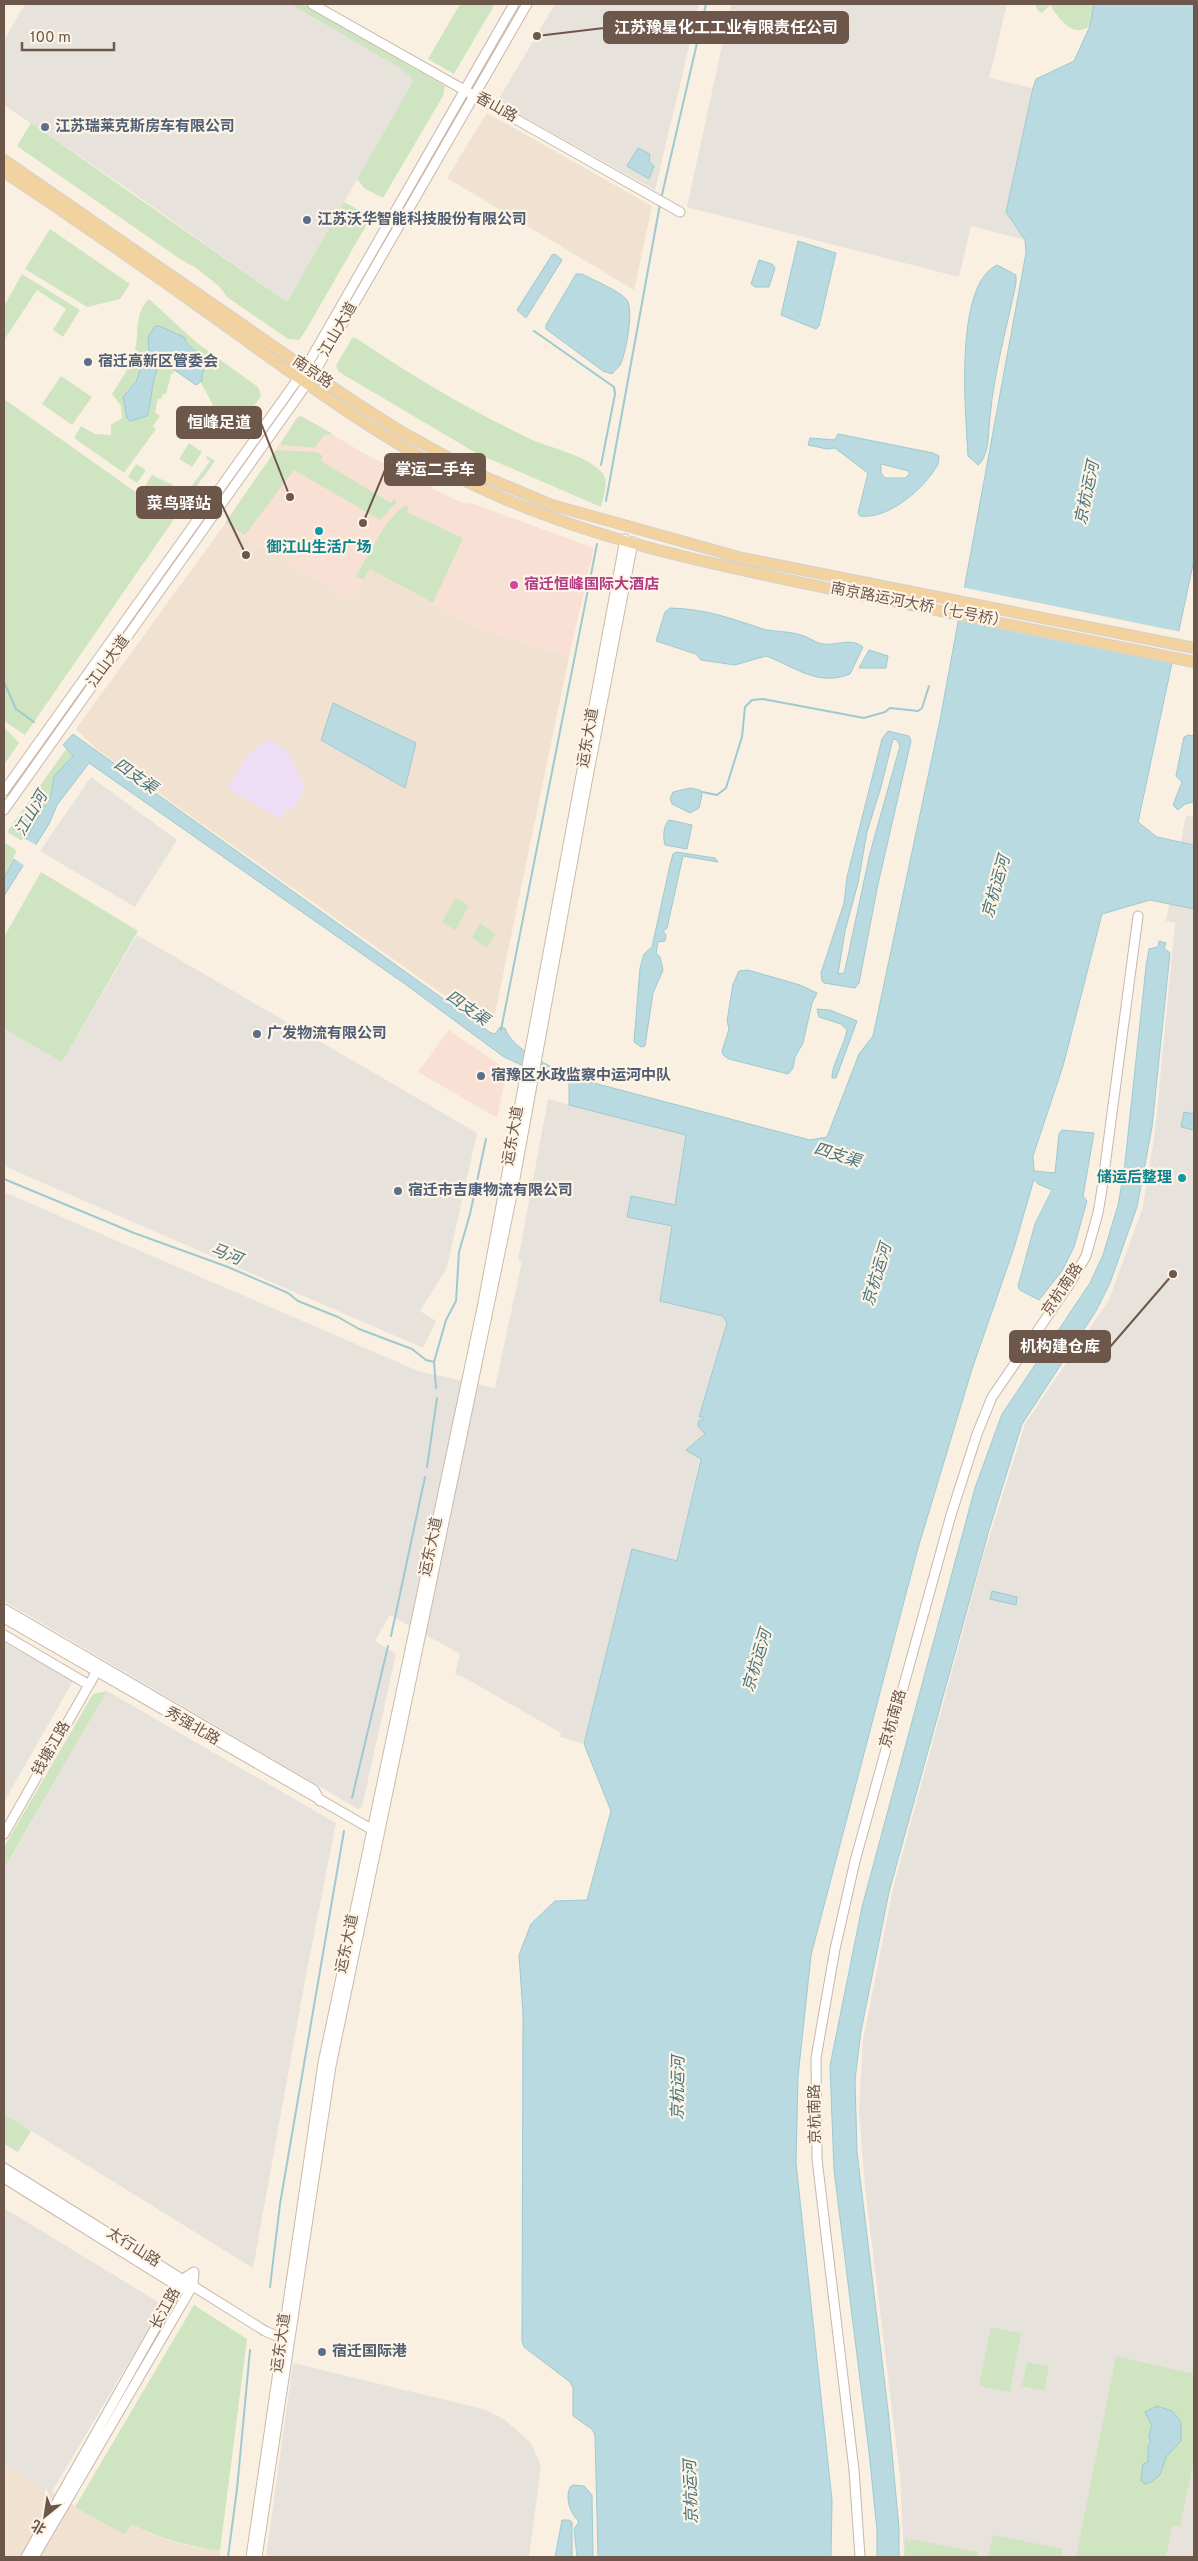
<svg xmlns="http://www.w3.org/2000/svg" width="1198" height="2561" viewBox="0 0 1198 2561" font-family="Overpass,'Noto Sans SC',sans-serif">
	<rect width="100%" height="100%" fill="#f9f0e1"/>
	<path fill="#f0e1d0" d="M 487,113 L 652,206 L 634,290 L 447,178 Z
		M 224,525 L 351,600 L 370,569 L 480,629 L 569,657 L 494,1018 L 485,1021 L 478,1019 L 95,748 L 76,729 Z
		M 4,2464 L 125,2535 L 131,2524 L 153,2535 L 184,2545 L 220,2551 L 220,2557 L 4,2557 Z"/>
	<path fill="#f9e0d5" d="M 301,416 L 372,458 L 418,477 L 435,490 L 460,502 L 474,504 L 594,548 L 569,657 L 480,629 L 370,569 L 351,601 L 224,525 L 297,418 Z
		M 449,1030 L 507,1070 L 497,1118 L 418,1072 Z"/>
	<path fill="#e8e2dc" d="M 25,4 L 290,4 L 408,73 L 412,83 L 287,302 L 125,187 L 4,105 L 4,40 Z
		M 555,4 L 699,4 L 655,190 L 497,102 Z
		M 731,4 L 1007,4 L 989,78 L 1033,88 L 1006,212 L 1025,240 L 971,226 L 959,277 L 687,207 Z
		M 91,777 L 177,840 L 135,907 L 40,851 Z
		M 1186,815 L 1194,817 L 1194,2557 L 904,2557 L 900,2476 L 865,2187 L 859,2111 L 863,2041 L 893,1888 L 983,1557 L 1025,1424 L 1109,1300 L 1143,1207 L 1155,1132 L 1175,923 L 1166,921 Z
		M 137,935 L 477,1133 L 447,1267 L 420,1311 L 436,1321 L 423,1348 L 4,1166 L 4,1029 L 62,1062 Z
		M 548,1099 L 686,1135 L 675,1206 L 631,1196 L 672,1226 L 660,1301 L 723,1316 L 727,1323 L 700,1416 L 703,1417 L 703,1420 L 699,1420 L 698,1425 L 705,1434 L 677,1561 L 632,1549 L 584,1744 L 560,1737 L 561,1733 L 467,1679 L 455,1674 L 460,1654 L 390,1615 L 375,1641 L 396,1654 L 362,1807 L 358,1809 L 4,1601 L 4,1192 L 418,1371 L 495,1388 L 522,1261 L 518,1260 Z
		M 4,1642 L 73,1681 L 4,1802 Z
		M 107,1691 L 336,1823 L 306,1975 L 253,2268 L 4,2114 L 4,1870 Z
		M 4,2208 L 163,2305 L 51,2493 L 4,2464 Z
		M 293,2363 L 483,2409 L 505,2420 L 531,2443 L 541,2466 L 529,2557 L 266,2557 Z"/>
	<path fill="#eddef5" d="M 268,739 L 288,751 L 305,789 L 294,808 L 285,810 L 280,819 L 227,788 L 250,752 Z"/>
	<path fill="#cfe5c1" d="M 290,4 L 303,4 L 445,86 L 443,96 L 383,198 L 364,188 L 357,179 L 412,83 L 411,78 L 403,70 Z
		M 460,4 L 495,4 L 454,74 L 428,59 Z
		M 1035,4 L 1094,4 L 1090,26 C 1072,39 1059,18 1050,5 L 1042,13 L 1038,11 Z
		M 31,123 L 287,302 L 344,202 L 371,217 L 306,330 L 299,340 L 288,339 L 227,297 L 219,286 L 196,268 L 180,259 L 17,146 Z
		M 50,229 L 130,284 L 120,299 L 87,307 L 25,269 Z
		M 22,274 L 80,310 L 63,337 L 53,330 L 66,309 L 37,290 L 4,340 L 4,306 Z
		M 149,299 L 197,343 L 258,387 L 261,396 L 233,436 L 228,425 L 214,416 L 212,403 L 201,383 L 198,381 L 196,385 L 175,371 L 171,375 L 166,394 L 163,394 L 161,399 L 158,399 L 155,412 L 160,416 L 153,426 L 156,429 L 124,473 L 74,438 L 81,426 L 95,434 L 111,435 L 111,425 L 122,418 L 121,406 L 112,394 C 119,382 128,371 133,357 C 141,337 132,315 149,299 Z
		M 356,338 C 410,375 468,409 528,438 C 549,448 589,455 603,474 C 609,482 603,498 601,507 L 476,453 L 339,372 L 336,366 L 352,338 Z
		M 61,376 L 92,397 L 72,425 L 42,404 Z
		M 4,399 L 174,519 L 25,735 L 4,721 Z
		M 301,416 L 333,434 L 323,436 L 315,448 L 282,445 L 281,443 L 297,418 Z
		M 189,443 L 202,452 L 192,467 L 179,459 Z
		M 278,450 L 316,452 L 323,456 L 321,461 L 391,503 L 394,498 L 397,502 L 380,520 L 294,470 L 245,535 L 225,523 L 275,451 Z
		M 207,456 L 215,461 L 178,512 L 172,506 L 174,502 L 178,505 L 210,461 L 206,458 Z
		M 136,464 L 146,470 L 137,483 L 128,477 Z
		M 152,475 L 173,485 L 165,496 L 169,500 L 167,503 L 144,488 Z
		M 404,505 L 409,507 L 407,512 L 463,538 L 433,603 L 370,569 L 363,580 L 356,576 L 386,524 Z
		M 4,727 L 19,743 L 4,765 Z
		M 66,749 L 73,756 L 54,776 L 51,795 L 24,842 L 7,832 Z
		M 4,842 L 19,852 L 4,878 Z
		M 41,872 L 138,931 L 62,1062 L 4,1029 L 4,937 Z
		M 456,898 L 469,906 L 455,930 L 442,922 Z
		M 480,923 L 495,934 L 487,948 L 472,937 Z
		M 107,1691 L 4,1869 L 4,1847 L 93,1694 Z
		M 4,2114 L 31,2131 L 18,2152 L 4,2144 Z
		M 194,2305 L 247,2339 L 220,2551 C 188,2546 160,2539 131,2524 L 125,2535 L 75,2507 Z
		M 991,2327 L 1021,2333 L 1010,2392 L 979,2386 Z
		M 1116,2356 L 1194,2374 L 1194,2460 L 1180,2526 L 1172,2527 L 1166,2557 L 1076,2557 Z
		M 1027,2362 L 1049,2366 L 1044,2391 L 1022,2386 Z
		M 993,2535 L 1063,2549 L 1061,2557 L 988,2557 Z
		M 905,2539 L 910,2542 L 910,2539 L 978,2552 L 977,2557 L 904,2557 Z"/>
	<path fill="#b8dae0" stroke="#9fc9d1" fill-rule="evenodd" d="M 1094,4 L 1194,4 L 1194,560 L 1138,822 L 1157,837 L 1194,845 L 1194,909 L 1150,900 L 1102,914 L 1063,1066 L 1033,1156 L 1034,1171 L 1055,1173 L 1059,1134 L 1062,1130 L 1094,1133 L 1083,1196 L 1087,1201 L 1074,1247 L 1062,1271 L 1039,1300 L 1020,1290 L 1018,1286 L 1035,1224 L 1052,1190 L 1038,1184 L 1034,1179 L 1014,1248 L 972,1369 L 918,1548 L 811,1955 L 798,2077 L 796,2163 L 832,2500 L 831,2557 L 598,2557 L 595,2436 L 593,2430 L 573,2416 L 573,2388 L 570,2382 L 524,2347 L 522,2341 L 523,2013 L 519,1955 L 531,1924 L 555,1901 L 587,1900 L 611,1811 L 584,1744 L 632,1549 L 677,1561 L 701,1459 L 686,1450 L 705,1434 L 698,1426 L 699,1420 L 703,1420 L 703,1417 L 699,1417 L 727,1323 L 723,1316 L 660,1301 L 672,1226 L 627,1217 L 631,1196 L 675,1205 L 686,1135 L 569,1105 L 569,1082 L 554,1074 L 541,1077 L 530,1069 L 504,1057 L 405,984 L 89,763 L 57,805 L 49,824 L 4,896 L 4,878 L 51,795 L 54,776 L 73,756 L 63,745 L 73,734 L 491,1033 L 495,1034 L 500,1027 L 505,1028 C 512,1050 551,1066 571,1077 L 810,1140 L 827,1137 L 859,1054 L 873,1036 L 940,720 L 1026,253 L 1025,240 L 1006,212 L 1033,88 L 1036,79 L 1074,61 L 1090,26 Z
		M 638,148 L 650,154 L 649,162 L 654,166 L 649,179 L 627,166 Z
		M 798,241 L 836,253 L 819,326 L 816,329 L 781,315 Z
		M 555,254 L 562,260 L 526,318 L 517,310 L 552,255 Z
		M 759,260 L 772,264 L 775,268 L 769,287 L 755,287 L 751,284 Z
		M 997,265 L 1016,275 L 1016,283 C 1007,327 994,372 990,417 C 988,431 990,455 978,465 L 968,456 C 966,416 953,286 997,265 Z
		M 576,274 L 582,274 C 593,280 620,291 627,300 C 634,310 626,354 620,365 C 618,368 614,371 612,374 L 603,371 L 546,329 L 546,325 Z
		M 155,326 L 159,326 L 184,337 C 189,353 205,352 207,366 L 202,374 L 202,381 L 196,385 L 176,371 L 172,365 L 160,364 C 152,373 152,403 147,416 L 130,421 L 127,418 L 123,397 L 136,382 L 140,370 L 147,362 L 144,357 L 149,350 L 148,337 Z
		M 838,434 L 933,453 L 939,456 L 938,464 C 926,487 889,520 860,516 L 858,513 L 868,473 L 835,448 L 827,449 L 808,445 L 810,438 L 835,440 ZM 881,464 L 909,471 L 909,475 L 905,478 L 885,478 L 881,473 Z
		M 670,608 C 706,609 730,618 763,629 C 775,632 789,631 801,635 C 808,637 813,641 819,643 C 834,648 849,636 863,647 L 850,674 C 817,687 796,667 766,656 L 735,665 L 701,660 L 696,654 L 656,641 L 665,612 Z
		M 869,650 L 888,656 L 886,668 L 859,668 Z
		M 333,703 L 416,743 L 405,788 L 321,740 Z
		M 888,731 L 909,736 L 911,741 L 878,884 L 859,983 L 855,988 L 824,983 L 822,981 L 821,973 L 844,903 L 847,877 L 882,739 ZM 893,739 L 897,740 L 900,746 L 870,853 L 846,965 L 844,973 L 838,974 L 845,931 L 858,883 L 867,832 L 881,787 Z
		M 1188,735 L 1194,736 L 1194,802 L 1185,804 L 1178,810 L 1173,805 L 1182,782 L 1176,776 L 1184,737 Z
		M 690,788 L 700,790 L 702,795 L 699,808 L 690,813 L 672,804 L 670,798 L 673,792 Z
		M 669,820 L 692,825 L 687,849 L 665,845 C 663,837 663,826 669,820 Z
		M 676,852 L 715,858 L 718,862 L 683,856 L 667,928 L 663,931 L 666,935 L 665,941 L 658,942 L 656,953 L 660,957 L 663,970 L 653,993 L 645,1046 L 641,1047 L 634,1042 L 640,968 L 644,954 L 652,947 L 670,865 L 673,854 Z
		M 1159,941 L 1166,943 L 1164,948 L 1170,953 L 1152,1127 L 1137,1207 L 1110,1283 L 1096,1311 L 1022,1424 L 989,1530 L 889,1892 L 861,2031 L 855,2080 L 857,2152 L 888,2410 L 899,2528 L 899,2557 L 877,2557 L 877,2530 L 869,2452 L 834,2170 L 830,2066 L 862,1907 L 975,1488 L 1002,1414 L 1090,1283 L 1103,1255 L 1118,1205 L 1124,1172 L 1146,967 L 1149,949 L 1158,947 Z
		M 748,970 L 800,985 L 817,993 L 812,1003 L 803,1043 L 795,1057 L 793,1068 L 788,1074 L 729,1059 L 723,1055 L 722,1051 L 729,1029 L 727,1021 L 733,984 L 739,971 Z
		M 817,1009 L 830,1010 L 857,1021 L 836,1078 L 832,1078 C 831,1066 845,1044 847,1030 L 841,1024 L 819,1017 Z
		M 1184,1112 L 1194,1114 L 1194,1130 L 1181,1127 Z
		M 992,1591 L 1017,1597 L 1016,1605 L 990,1599 Z
		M 1157,2406 L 1172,2411 L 1181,2422 L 1181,2441 L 1166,2457 L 1160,2475 L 1151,2482 L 1145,2484 L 1141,2481 L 1143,2464 L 1148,2462 L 1148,2445 L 1151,2442 L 1149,2435 L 1152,2426 L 1145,2412 Z
		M 573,2485 L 584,2486 L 592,2495 L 593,2557 L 577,2557 L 574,2529 L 579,2522 C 570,2512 565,2500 570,2487 Z
		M 562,2520 L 569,2520 L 572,2522 L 572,2557 L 555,2557 Z"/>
	<path fill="#f9f0e1" d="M 961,587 L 1181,632 L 1175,664 L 955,620 Z
		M 23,838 L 38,846 L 25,866 L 13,858 Z"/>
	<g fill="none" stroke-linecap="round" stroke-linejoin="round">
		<path stroke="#9fc9d1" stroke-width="2" d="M 661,199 L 706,4
			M 534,331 L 614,387 L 615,394 L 601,465
			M 606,501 L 660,204
			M 4,682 L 16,709 L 34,722
			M 702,792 L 717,795 L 726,788 L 742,737 L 745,707 L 752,700 L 763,699 L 864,718 L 885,712 L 890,708 L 918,711 L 922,708 L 929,686
			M 501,1030 L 597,544
			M 4,1179 L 134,1233 L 228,1267 L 288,1293 L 298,1301 L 338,1317 L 359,1329 L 412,1349 L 426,1360 L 434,1362
			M 436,1388 L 434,1362 L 446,1320 L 456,1301 L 459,1252 L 470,1214 L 486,1139
			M 427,1467 L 437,1398
			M 391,1636 L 425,1477
			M 352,1798 L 388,1646
			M 270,2287 L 280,2204 L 344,1831
			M 228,2557 L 237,2489 L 250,2350"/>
		<defs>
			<path id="tertiary" d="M 312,4 L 680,212
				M 305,369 L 514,4
				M 313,375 L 527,4
				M 4,1609 L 314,1790 L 320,1801
				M 4,1618 L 378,1833
				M 4,1635 L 89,1685
				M 4,1834 L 98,1669
				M 4,2168 L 265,2331 L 288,2341
				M 4,2178 L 182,2289
				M 26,2557 L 183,2279 L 194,2272 L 193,2285 L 34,2557
				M 860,2557 L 854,2470 L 817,2159 L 816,2058 L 835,1949 L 855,1861 L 951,1515 L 977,1434 L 992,1397 L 1069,1285 L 1086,1256 L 1098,1213 L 1102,1189 L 1138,916"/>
			<path id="secondary" d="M 4,791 L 305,369
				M 4,810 L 311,378
				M 251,2557 L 323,2063 L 482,1308 L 625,539
				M 257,2557 L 331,2066 L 512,1195 L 587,782 L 633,542"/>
			<path id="primary" d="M 4,160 L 347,397 L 402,432 L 478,474 L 552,505 L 742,558 L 1194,648
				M 4,172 C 75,219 145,268 215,318 C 298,378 381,440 474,485 C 590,541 721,566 846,592 C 962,615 1078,638 1194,662"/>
		</defs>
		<use href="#tertiary" stroke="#c8b7aa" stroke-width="11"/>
		<use href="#secondary" stroke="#cdb9a9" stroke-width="11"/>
		<use href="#primary" stroke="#d6d0cd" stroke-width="12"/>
		<use href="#tertiary" stroke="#fff" stroke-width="9"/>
		<use href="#secondary" stroke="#fff" stroke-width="9"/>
		<use href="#primary" stroke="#f2d39f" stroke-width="10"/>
	</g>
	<g fill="#5c6f8a" stroke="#fdf4e6" stroke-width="2">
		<circle cx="45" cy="127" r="5"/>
		<circle cx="307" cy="220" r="5"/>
		<circle cx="88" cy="362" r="5"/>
		<circle cx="257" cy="1034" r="5"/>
		<circle cx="481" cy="1076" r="5"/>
		<circle cx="398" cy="1191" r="5"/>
		<circle cx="322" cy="2352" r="5"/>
	</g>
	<g fill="#0f9aa8" stroke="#fdf4e6" stroke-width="2">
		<circle cx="319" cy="531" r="5"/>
		<circle cx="1182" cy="1178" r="5"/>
	</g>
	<circle fill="#d1479c" stroke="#fdf4e6" stroke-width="2" cx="514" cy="585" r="5"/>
	<g text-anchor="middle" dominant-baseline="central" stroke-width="4.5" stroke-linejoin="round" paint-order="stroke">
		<g font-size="15" fill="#6d574b" stroke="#fdf4e6">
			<text transform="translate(496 108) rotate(29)">香山路</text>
			<text transform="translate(339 330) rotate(-60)">江山大道</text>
			<text transform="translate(312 373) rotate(34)">南京路</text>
			<text transform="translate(919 606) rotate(11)">南京路运河大桥（七号桥）</text>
			<text transform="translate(109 662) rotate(-54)">江山大道</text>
			<text transform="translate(589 738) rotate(-80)">运东大道</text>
			<text transform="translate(514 1136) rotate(-80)">运东大道</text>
			<text transform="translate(1063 1290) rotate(-56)">京杭南路</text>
			<text transform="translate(432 1547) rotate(-78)">运东大道</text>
			<text transform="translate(894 1719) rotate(-74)">京杭南路</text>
			<text transform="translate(192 1727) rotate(30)">秀强北路</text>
			<text transform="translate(52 1749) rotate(-60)">钱塘江路</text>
			<text transform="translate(348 1944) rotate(-78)">运东大道</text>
			<text transform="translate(816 2114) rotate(-91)">京杭南路</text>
			<text transform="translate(133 2248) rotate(32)">太行山路</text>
			<text transform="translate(166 2309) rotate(-61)">长江路</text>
			<text transform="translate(282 2343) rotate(-82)">运东大道</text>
		</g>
		<g font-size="15" font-weight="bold" fill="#4e5e75" stroke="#fdf4e6" text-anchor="start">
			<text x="55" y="127">江苏瑞莱克斯房车有限公司</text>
			<text x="317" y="220">江苏沃华智能科技股份有限公司</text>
			<text x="98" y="362">宿迁高新区管委会</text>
			<text x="267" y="1034">广发物流有限公司</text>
			<text x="491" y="1076">宿豫区水政监察中运河中队</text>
			<text x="408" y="1191">宿迁市吉康物流有限公司</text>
			<text x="332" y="2352">宿迁国际港</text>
		</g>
		<g font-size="15" font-weight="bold" fill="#0d838f" stroke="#fdf4e6">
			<text x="319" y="548">御江山生活广场</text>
			<text x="1172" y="1178" text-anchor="end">储运后整理</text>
		</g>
		<g font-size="15" font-weight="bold" fill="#b23c85" stroke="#fdf4e6" text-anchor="start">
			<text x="524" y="585">宿迁恒峰国际大酒店</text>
		</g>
		<g font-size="16" font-style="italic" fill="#47757f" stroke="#fdf4e6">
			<text transform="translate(1088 493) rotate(-78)">京杭运河</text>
			<text transform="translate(135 777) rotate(35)">四支渠</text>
			<text transform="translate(32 814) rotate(-60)">江山河</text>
			<text transform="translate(997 887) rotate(-74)">京杭运河</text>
			<text transform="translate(467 1009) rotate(35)">四支渠</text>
			<text transform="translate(837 1156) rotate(17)">四支渠</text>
			<text transform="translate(226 1255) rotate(22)">马河</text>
			<text transform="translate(878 1275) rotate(-73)">京杭运河</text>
			<text transform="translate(758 1661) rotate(-73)">京杭运河</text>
			<text transform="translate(679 2088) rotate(-89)">京杭运河</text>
			<text transform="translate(692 2492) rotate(-92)">京杭运河</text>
		</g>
	</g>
	<path fill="none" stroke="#6d574b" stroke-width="2" d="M537 36L604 28M290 497L261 423M363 523L385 470M246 555L221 503M1173 1274L1110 1347"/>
	<g fill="#6d574b" stroke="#fdf4e6" stroke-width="2">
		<circle cx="537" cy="36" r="5"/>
		<circle cx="290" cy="497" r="5"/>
		<circle cx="363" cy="523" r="5"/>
		<circle cx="246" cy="555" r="5"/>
		<circle cx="1173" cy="1274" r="5"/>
	</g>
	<g fill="#6d574b" stroke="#6d574b" stroke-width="2">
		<rect x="604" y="12" width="244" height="31" rx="5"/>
		<rect x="177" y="407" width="84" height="31" rx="5"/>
		<rect x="385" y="454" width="100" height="31" rx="5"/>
		<rect x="137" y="487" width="84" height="31" rx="5"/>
		<rect x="1010" y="1331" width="100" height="31" rx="5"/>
	</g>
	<g font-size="16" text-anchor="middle" font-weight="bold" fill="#fff">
		<text x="726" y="33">江苏豫星化工工业有限责任公司</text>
		<text x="219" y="428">恒峰足道</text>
		<text x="435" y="475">掌运二手车</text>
		<text x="179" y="509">菜鸟驿站</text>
		<text x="1060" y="1352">机构建仓库</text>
	</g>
	<rect width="1198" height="2561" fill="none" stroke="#6d574b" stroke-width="10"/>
	<g transform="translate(45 2516) rotate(210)" stroke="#fdf4e6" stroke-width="4" paint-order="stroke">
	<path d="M0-4L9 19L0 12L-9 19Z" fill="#6d574b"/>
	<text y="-8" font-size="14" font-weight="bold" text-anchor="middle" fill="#6d574b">北</text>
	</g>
	<path d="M22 42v8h92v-8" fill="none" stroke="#6d574b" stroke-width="2.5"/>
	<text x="30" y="42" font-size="15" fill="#6d574b" stroke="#fdf4e6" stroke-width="4" paint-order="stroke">100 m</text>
</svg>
